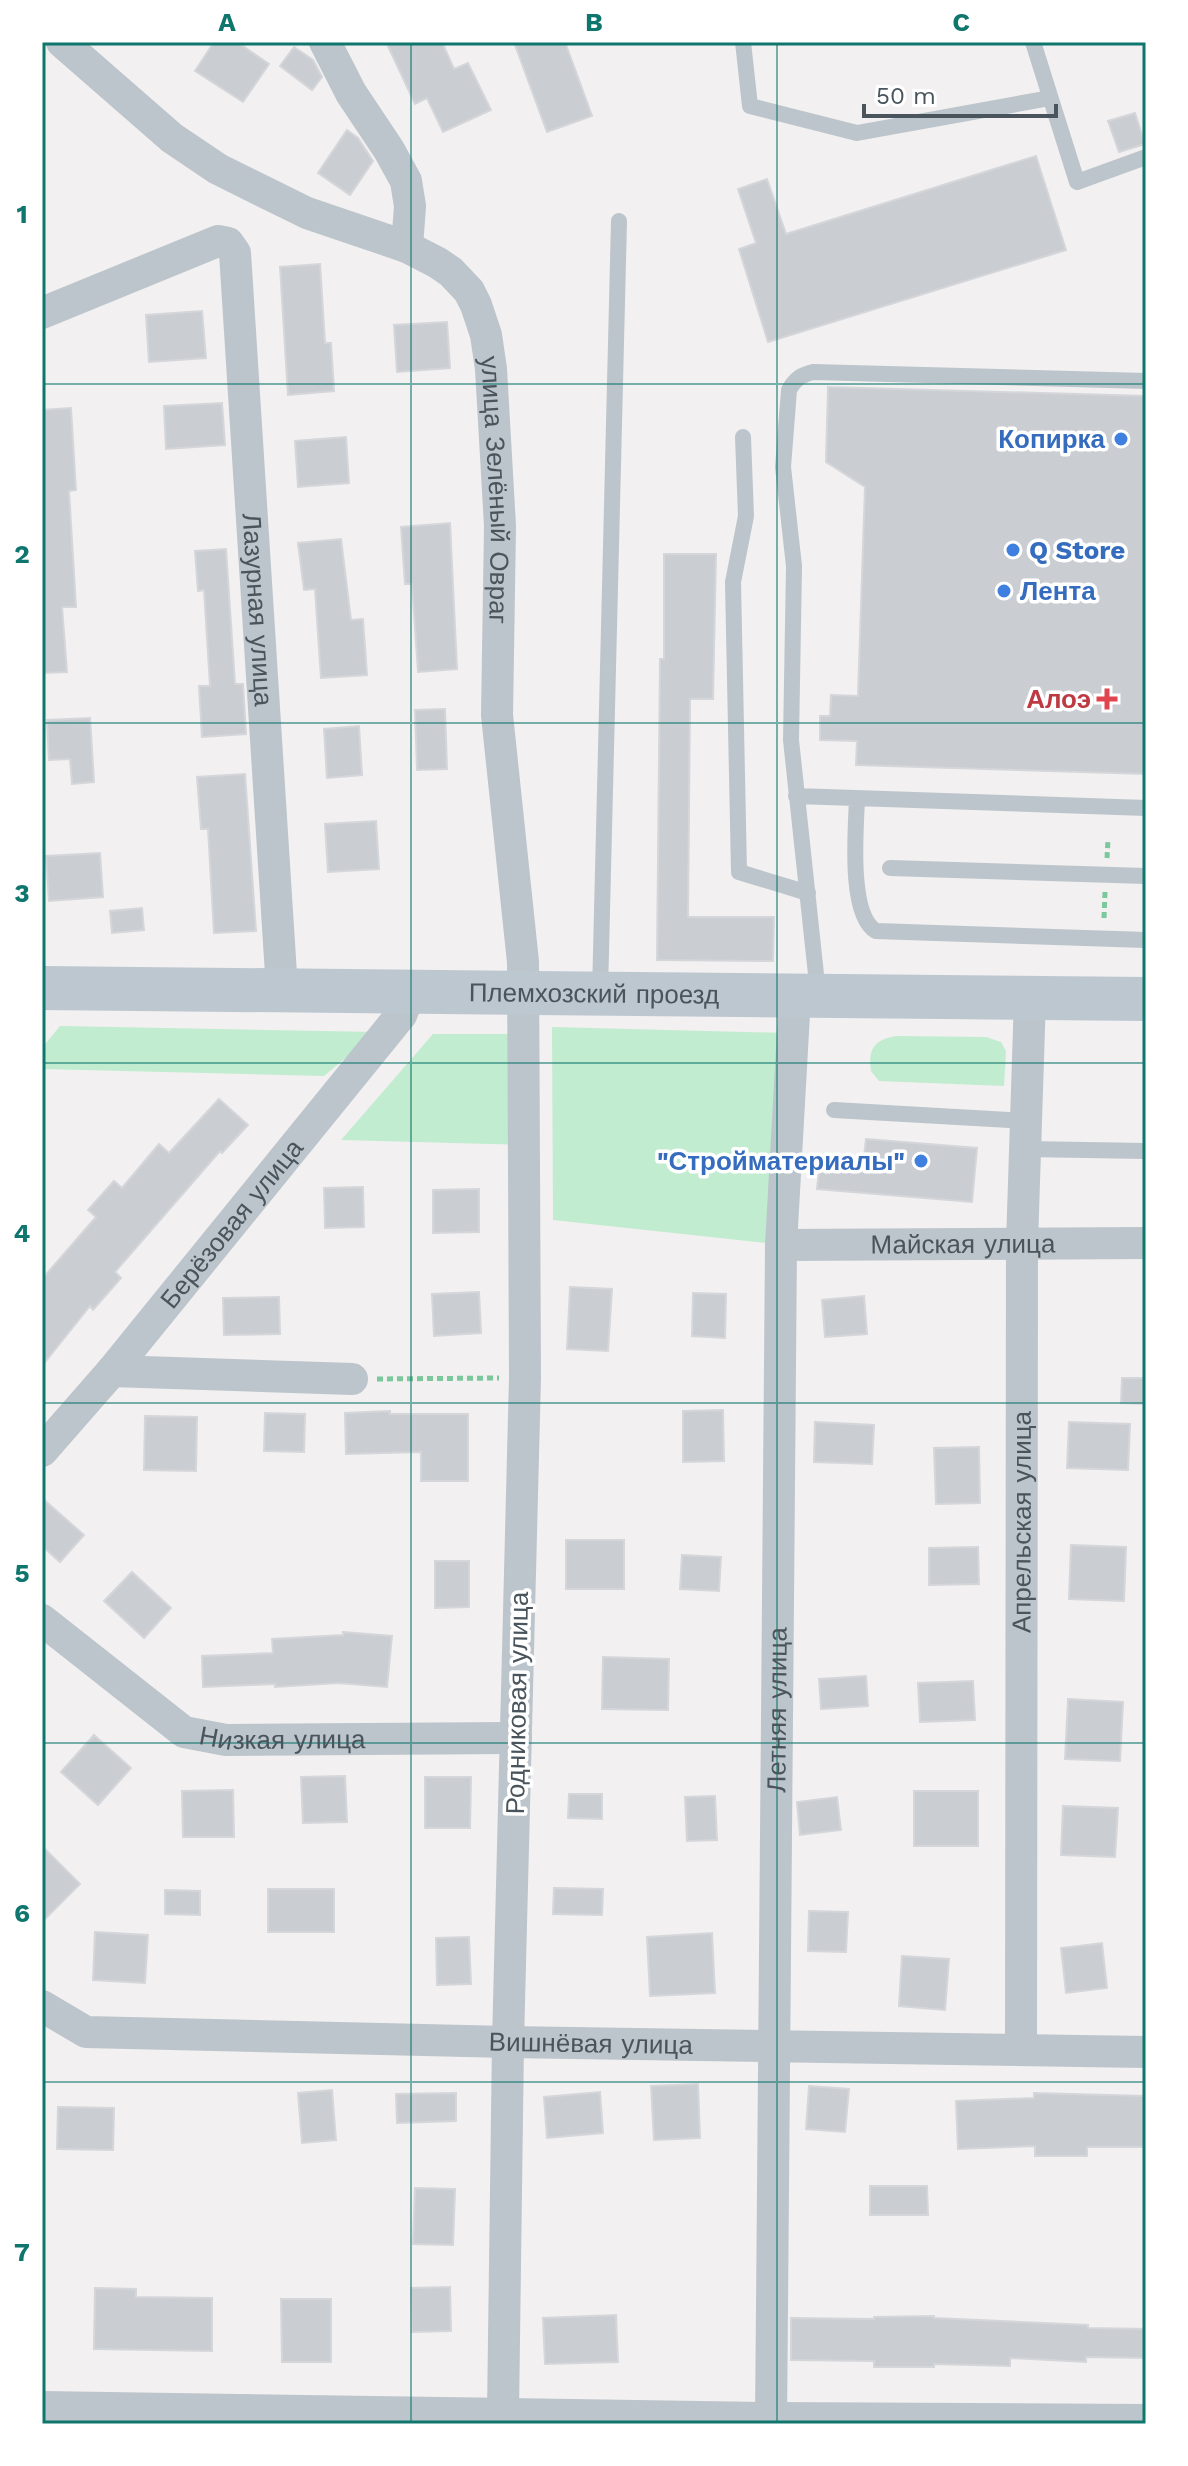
<svg xmlns="http://www.w3.org/2000/svg" width="1188" height="2466" viewBox="0 0 1188 2466" font-family="'Work Sans',sans-serif">
	<rect width="100%" height="100%" fill="#f2f0f0"/>
	<path fill="#c1eccf" d="M 60,1026 L 376,1032 L 324,1076 L 42,1069 L 42,1048 Z
		M 552,1027 L 787,1033 L 776,1244 L 553,1220 Z
		M 433,1034 L 524,1034 L 524,1145 L 341,1140 Z
		M 896,1036 L 986,1037 L 1001,1042 L 1006,1051 L 1004,1086 L 879,1081 L 871,1071 C 868,1049 874,1040 896,1036 Z"/>
	<path fill="#cacdd2" stroke="#d4d6da" stroke-width="2" d="M 214,42 L 237,42 L 269,64 L 243,102 L 195,71 Z
		M 386,42 L 442,42 L 454,69 L 468,63 L 491,110 L 443,132 L 427,98 L 415,104 Z
		M 514,42 L 565,42 L 592,116 L 547,132 Z
		M 294,47 L 313,60 L 322,77 L 312,90 L 280,66 Z
		M 1135,113 L 1145,144 L 1119,152 L 1108,121 Z
		M 347,130 L 358,138 L 373,161 L 350,195 L 318,173 Z
		M 1036,156 L 1066,250 L 768,342 L 739,249 L 756,243 L 738,189 L 767,179 L 786,234 Z
		M 320,264 L 325,343 L 331,343 L 334,391 L 288,395 L 280,267 Z
		M 202,311 L 206,358 L 149,362 L 146,315 Z
		M 447,322 L 450,368 L 397,372 L 394,325 Z
		M 828,387 L 1146,396 L 1146,774 L 856,765 L 857,741 L 820,740 L 820,716 L 830,716 L 831,695 L 858,696 L 865,487 L 826,462 Z
		M 222,403 L 225,445 L 166,449 L 164,406 Z
		M 71,408 L 76,490 L 69,491 L 76,607 L 62,607 L 67,672 L 42,673 L 42,410 Z
		M 346,437 L 349,483 L 298,487 L 295,441 Z
		M 450,523 L 457,669 L 418,672 L 412,584 L 405,584 L 401,527 Z
		M 341,539 L 351,620 L 363,619 L 367,675 L 321,678 L 315,589 L 304,590 L 298,543 Z
		M 226,549 L 235,684 L 243,684 L 246,734 L 202,737 L 199,686 L 210,686 L 204,590 L 198,591 L 195,551 Z
		M 664,554 L 716,554 L 713,699 L 690,699 L 688,917 L 774,917 L 773,961 L 657,960 L 660,659 L 664,659 Z
		M 445,709 L 447,769 L 417,770 L 415,710 Z
		M 90,718 L 94,782 L 72,784 L 70,759 L 49,760 L 47,720 Z
		M 359,726 L 362,775 L 327,778 L 324,729 Z
		M 245,774 L 256,931 L 214,933 L 208,829 L 201,829 L 197,777 Z
		M 376,821 L 379,869 L 328,872 L 325,824 Z
		M 100,853 L 103,897 L 49,901 L 46,856 Z
		M 142,908 L 144,930 L 112,933 L 110,911 Z
		M 219,1099 L 248,1125 L 222,1153 L 220,1151 L 115,1272 L 121,1278 L 93,1310 L 90,1306 L 42,1366 L 42,1279 L 96,1217 L 88,1210 L 114,1181 L 122,1188 L 159,1144 L 169,1153 Z
		M 866,1139 L 977,1148 L 972,1202 L 817,1189 L 820,1162 L 863,1165 Z
		M 363,1187 L 364,1227 L 325,1228 L 324,1188 Z
		M 479,1189 L 479,1232 L 433,1233 L 433,1190 Z
		M 570,1287 L 612,1289 L 608,1351 L 567,1349 Z
		M 479,1292 L 481,1333 L 434,1336 L 432,1294 Z
		M 693,1293 L 726,1294 L 725,1338 L 692,1336 Z
		M 864,1296 L 867,1334 L 825,1337 L 822,1300 Z
		M 279,1297 L 280,1334 L 224,1335 L 223,1298 Z
		M 1122,1378 L 1146,1378 L 1146,1404 L 1121,1403 Z
		M 723,1410 L 724,1461 L 683,1462 L 683,1411 Z
		M 390,1411 L 390,1414 L 468,1414 L 468,1481 L 421,1481 L 421,1452 L 346,1454 L 345,1413 Z
		M 265,1413 L 305,1414 L 304,1452 L 264,1451 Z
		M 145,1416 L 197,1417 L 196,1471 L 144,1470 Z
		M 815,1422 L 874,1425 L 872,1464 L 814,1462 Z
		M 1069,1422 L 1130,1424 L 1128,1470 L 1067,1468 Z
		M 979,1447 L 980,1503 L 936,1504 L 934,1448 Z
		M 42,1498 L 84,1535 L 60,1562 L 42,1546 Z
		M 566,1540 L 624,1540 L 624,1589 L 566,1589 Z
		M 1071,1545 L 1126,1547 L 1124,1601 L 1069,1599 Z
		M 978,1547 L 979,1584 L 929,1585 L 929,1548 Z
		M 682,1555 L 721,1557 L 719,1591 L 680,1589 Z
		M 435,1561 L 469,1561 L 469,1607 L 435,1608 Z
		M 132,1572 L 171,1608 L 144,1638 L 104,1601 Z
		M 343,1632 L 392,1636 L 387,1687 L 338,1683 L 275,1687 L 275,1684 L 203,1687 L 202,1656 L 273,1653 L 272,1639 L 343,1635 Z
		M 603,1657 L 669,1659 L 668,1710 L 602,1709 Z
		M 866,1676 L 868,1706 L 821,1709 L 819,1679 Z
		M 973,1681 L 975,1720 L 920,1722 L 918,1683 Z
		M 1068,1699 L 1123,1702 L 1120,1761 L 1065,1759 Z
		M 94,1735 L 131,1768 L 98,1805 L 61,1772 Z
		M 345,1776 L 347,1822 L 303,1823 L 301,1777 Z
		M 425,1777 L 471,1777 L 470,1828 L 425,1828 Z
		M 233,1790 L 234,1837 L 183,1837 L 182,1791 Z
		M 914,1791 L 978,1791 L 978,1846 L 914,1846 Z
		M 569,1794 L 602,1794 L 602,1819 L 568,1818 Z
		M 715,1796 L 717,1840 L 687,1841 L 685,1797 Z
		M 837,1797 L 841,1830 L 800,1835 L 797,1802 Z
		M 1063,1806 L 1118,1808 L 1115,1857 L 1061,1855 Z
		M 42,1846 L 80,1884 L 42,1922 Z
		M 554,1888 L 603,1889 L 602,1915 L 553,1914 Z
		M 268,1889 L 334,1889 L 334,1932 L 268,1932 Z
		M 165,1890 L 200,1891 L 200,1915 L 165,1914 Z
		M 809,1911 L 848,1912 L 846,1952 L 808,1951 Z
		M 95,1932 L 148,1935 L 145,1983 L 93,1980 Z
		M 712,1933 L 715,1993 L 650,1996 L 647,1937 Z
		M 469,1937 L 471,1984 L 437,1985 L 436,1938 Z
		M 1102,1943 L 1107,1988 L 1066,1993 L 1061,1948 Z
		M 902,1956 L 949,1959 L 945,2010 L 899,2006 Z
		M 698,2084 L 700,2138 L 654,2140 L 651,2086 Z
		M 809,2086 L 849,2089 L 845,2132 L 806,2129 Z
		M 332,2090 L 336,2140 L 302,2143 L 298,2093 Z
		M 600,2092 L 603,2133 L 547,2138 L 544,2097 Z
		M 456,2093 L 456,2121 L 397,2123 L 396,2094 Z
		M 1034,2093 L 1146,2096 L 1146,2147 L 1087,2147 L 1087,2156 L 1035,2156 L 1035,2146 L 958,2149 L 956,2101 L 1034,2098 Z
		M 58,2107 L 114,2108 L 113,2150 L 57,2149 Z
		M 870,2186 L 927,2186 L 928,2215 L 870,2215 Z
		M 415,2188 L 455,2189 L 453,2245 L 413,2244 Z
		M 450,2287 L 451,2331 L 412,2332 L 411,2288 Z
		M 95,2288 L 136,2289 L 136,2297 L 212,2298 L 212,2351 L 94,2349 Z
		M 281,2299 L 331,2299 L 331,2362 L 282,2362 Z
		M 616,2315 L 618,2362 L 545,2364 L 543,2318 Z
		M 934,2316 L 934,2318 L 1088,2325 L 1088,2328 L 1146,2329 L 1146,2358 L 1086,2357 L 1086,2362 L 1010,2358 L 1010,2366 L 934,2364 L 934,2367 L 874,2367 L 874,2361 L 791,2360 L 791,2318 L 874,2319 L 874,2317 Z"/>
	<g fill="none" stroke-linecap="round" stroke-linejoin="round">
		<path stroke="#7bc89d" stroke-width="5" stroke-dasharray="6 4" stroke-linecap="butt" d="M 1107,858 L 1108,839
			M 1104,918 L 1105,892
			M 377,1379 L 499,1378"/>
		<path stroke="#bcc5cb" stroke-width="16" d="M 743,42 L 750,106 L 857,133 L 1050,98
			M 1033,42 L 1077,182 L 1146,157
			M 743,437 L 746,516 L 733,582 L 739,872 L 808,893
			M 796,796 L 1146,808
			M 857,799 C 856,828 848,915 876,931 L 1146,940
			M 890,868 L 1146,876
			M 600,993 L 619,221
			M 818,993 L 791,740 L 794,566 L 783,467 L 789,390 C 795,379 801,375 813,372 L 1146,381
			M 834,1110 L 1027,1121
			M 1026,1149 L 1146,1151"/>
		<g stroke="#bcc5cb" stroke-width="32">
			<path id="s1" d="M 62,42 L 172,138 L 218,169 L 307,213 L 407,247 L 438,263 L 451,272 L 469,291 L 476,305 L 486,335 L 491,369 L 500,526 L 497,715 L 523,962 L 525,1377 L 508,2042 L 503,2413"/>
			<path d="M 325,42 L 351,93 L 389,150 L 406,181 L 410,206 L 407,247"/>
			<path id="s2" d="M 42,313 L 218,241 L 228,243 L 235,253 L 282,990"/>
			<path id="s3" d="M 781,1245 L 1146,1243"/>
			<path d="M 112,1371 L 352,1379"/>
			<path id="s4" d="M 42,1451 L 112,1371 L 401,1015 L 411,991"/>
			<path id="s5" d="M 42,1620 L 184,1732 L 226,1740 L 516,1738"/>
			<path id="s6" d="M 42,2006 L 86,2032 L 508,2042 L 1146,2052"/>
			<path id="s7" d="M 1021,2048 L 1022,1244 L 1030,997"/>
			<path d="M 42,2407 L 771,2418 L 1146,2420"/>
			<path id="s8" d="M 771,2424 L 781,1245 L 795,996"/>
		</g>
		<path stroke="#bdc7d0" stroke-width="44" id="s9" d="M 42,988 L 1146,999"/>
	</g>
	<path fill="none" stroke="#0f766e" stroke-width="2" stroke-opacity="0.55" d="M 411,42 L 411,2424M 777,42 L 777,2424M 42,384 L 1146,384M 42,723 L 1146,723M 42,1063 L 1146,1063M 42,1403 L 1146,1403M 42,1743 L 1146,1743M 42,2082 L 1146,2082"/>
	<g fill="#3f7fe0" stroke="#fff" stroke-width="3">
		<circle cx="1121" cy="439" r="8"/>
		<circle cx="1013" cy="550" r="8"/>
		<circle cx="1004" cy="591" r="8"/>
		<circle cx="921" cy="1161" r="8"/>
	</g>
	<path fill="#e0444e" stroke="#fff" stroke-width="3" d="M1103 687h8v8h8v8h-8v8h-8v-8h-8v-8h8z"/>
	<g text-anchor="middle" dominant-baseline="central" stroke-width="7" stroke-linejoin="round" paint-order="stroke">
		<g font-size="26" font-weight="bold" fill="#366cbe" stroke="#fff" text-anchor="end">
			<text x="1105" y="439">Копирка</text>
			<text x="1029" y="550" text-anchor="start">Q Store</text>
			<text x="1020" y="591" text-anchor="start">Лента</text>
			<text x="905" y="1161">"Стройматериалы"</text>
		</g>
		<g font-size="26" fill="#49545c" stroke="#fff">
			<text stroke="none"><textPath href="#s1" startOffset="686">улица Зелёный Овраг</textPath></text>
			<text stroke="none"><textPath href="#s2" startOffset="570">Лазурная улица</textPath></text>
			<text stroke="none"><textPath href="#s9" startOffset="552">Племхозский проезд</textPath></text>
			<text stroke="none"><textPath href="#s4" startOffset="296">Берёзовая улица</textPath></text>
			<text stroke="none"><textPath href="#s3" startOffset="182">Майская улица</textPath></text>
			<text stroke="none"><textPath href="#s7" startOffset="526">Апрельская улица</textPath></text>
			<text transform="translate(517 1703) rotate(-89)">Родниковая улица</text>
			<text stroke="none"><textPath href="#s8" startOffset="714">Летняя улица</textPath></text>
			<text stroke="none"><textPath href="#s5" startOffset="280">Низкая улица</textPath></text>
			<text stroke="none"><textPath href="#s6" startOffset="556">Вишнёвая улица</textPath></text>
		</g>
		<g font-size="26" font-weight="bold" fill="#be3a42" stroke="#fff" text-anchor="end">
			<text x="1091" y="699">Алоэ</text>
		</g>
	</g>
	<rect width="1188" height="2466" fill="none" stroke="#ffffff" stroke-width="88"/>
	<path d="M864 104v12h192v-12" fill="none" stroke="#49545c" stroke-width="4"/>
	<text x="876" y="104" font-size="24" fill="#49545c" stroke="#ffffff" stroke-width="6" paint-order="stroke">50 m</text>
	<rect x="44" y="44" width="1100" height="2378" fill="none" stroke="#0f766e" stroke-width="3"/>
	<g font-size="26" text-anchor="middle" font-weight="bold" fill="#0f766e">
		<text x="227" y="31">A</text>
		<text x="594" y="31">B</text>
		<text x="961" y="31">C</text>
		<text x="22" y="223">1</text>
		<text x="22" y="563">2</text>
		<text x="22" y="902">3</text>
		<text x="22" y="1242">4</text>
		<text x="22" y="1582">5</text>
		<text x="22" y="1922">6</text>
		<text x="22" y="2261">7</text>
	</g>
</svg>
